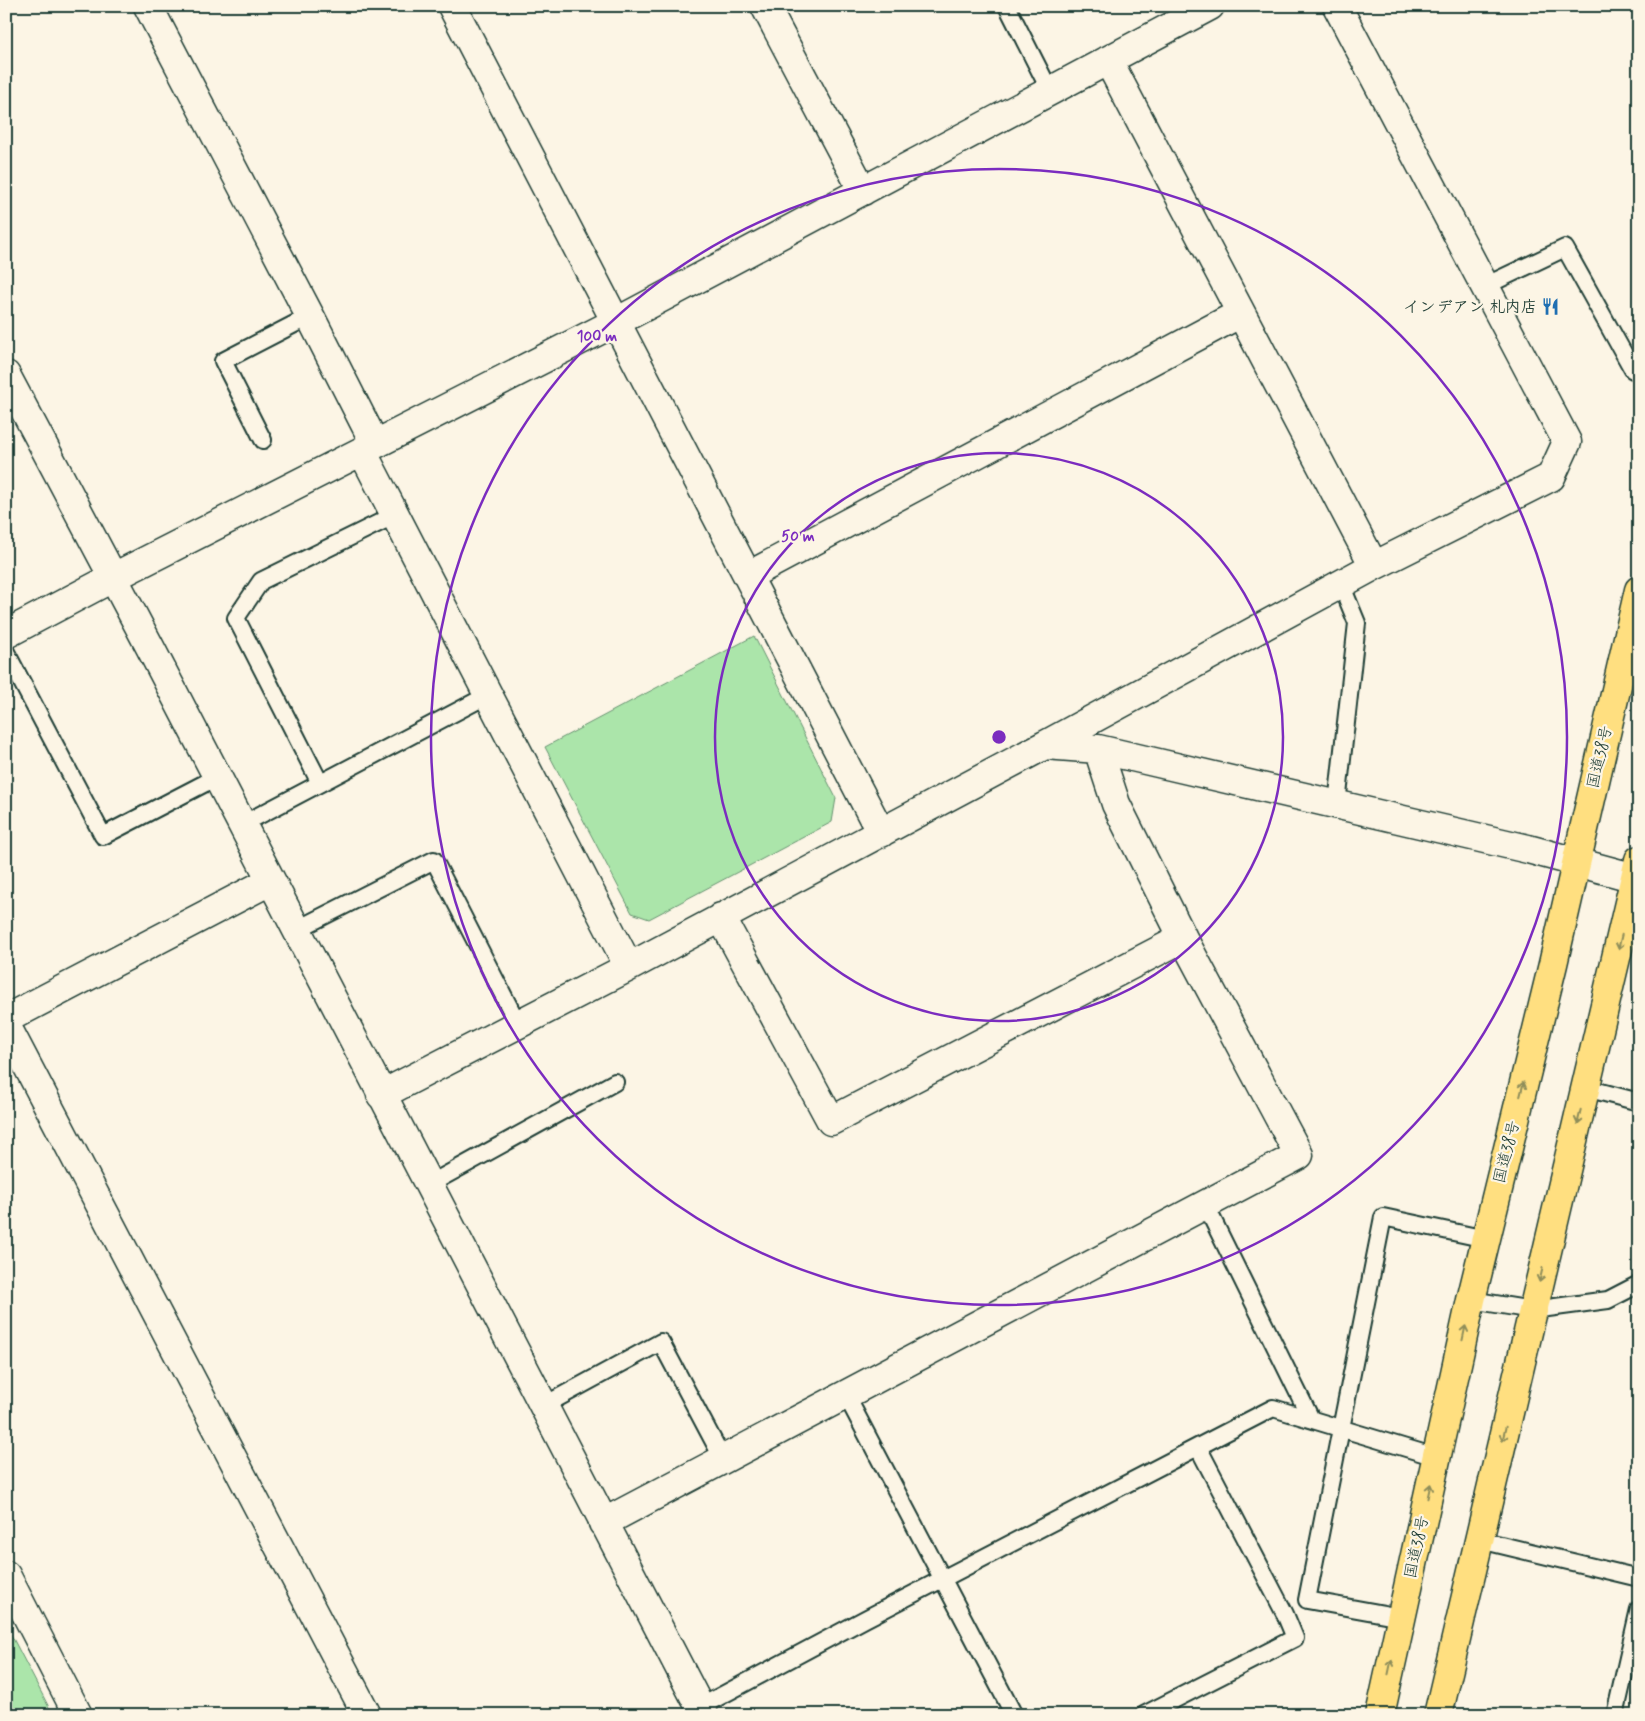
<svg xmlns="http://www.w3.org/2000/svg" width="1645" height="1721" viewBox="0 0 1645 1721" font-family="Mynerve,'Klee One',sans-serif">
	<rect width="100%" height="100%" fill="#fcf5e5"/>
	<filter id="ink" filterUnits="userSpaceOnUse"><feTurbulence type="fractalNoise" baseFrequency=".02" numOctaves="2"/><feDisplacementMap in="SourceGraphic" scale="10" xChannelSelector="R" yChannelSelector="G"/><feConvolveMatrix kernelMatrix="1 2 1 2 8 2 1 2 1" color-interpolation-filters="sRGB"/></filter>
	<g filter="url(#ink)">
		<path fill="#abe5aa" stroke="#65916f" d="M 754,636 L 836,798 L 832,822 L 649,919 L 632,913 L 545,747 Z
			M 6,1625 L 53,1715 L 6,1715 Z"/>
		<g fill="none" stroke-linecap="round" stroke-linejoin="round">
			<defs>
				<path id="lane" d="M 1007,6 L 1050,91
					M 1485,286 L 1565,248 L 1633,370 L 1639,372
					M 263,440 L 223,361 L 310,316
					M 6,652 L 103,836 L 217,777
					M 320,783 L 236,618 L 261,581 L 395,515
					M 1337,804 L 1357,623 L 1341,584
					M 241,825 L 488,695
					M 296,930 L 434,860 L 518,1024
					M 1586,1088 L 1639,1102
					M 428,1185 L 615,1082
					M 1205,1204 L 1311,1419
					M 1471,1300 L 1533,1310 L 1608,1300 L 1639,1284
					M 846,1395 L 1014,1715
					M 543,1406 L 661,1342 L 723,1459
					M 1480,1540 L 1639,1578
					M 1401,1617 L 1307,1600 L 1383,1217 L 1486,1239
					M 700,1707 L 865,1619 L 1273,1408 L 1436,1457
					M 1144,1715 L 1295,1638 L 1285,1614 L 1198,1447
					M 1615,1715 L 1639,1609"/>
				<path id="street" d="M 148,6 L 310,316 L 375,444
					M 452,6 L 881,833
					M 765,6 L 863,191
					M 1108,60 L 1374,566
					M 362,451 L 629,967
					M 748,576 L 1241,313
					M 6,634 L 112,578 L 616,322 L 1210,6
					M 1045,745 L 1374,566 L 1551,477 L 1567,442 L 1337,6
					M 721,917 L 831,1121 L 1183,938
					M 6,1019 L 270,881
					M 6,1025 L 367,1715
					M 381,1095 L 629,967 L 1045,745 L 1098,749 L 1528,849 L 1576,862
					M 603,1523 L 1299,1155 L 1183,938 L 1116,804 L 1098,749
					M 6,1575 L 78,1715"/>
				<path id="secondary" d="M 6,375 L 150,647 L 704,1715
					M 1576,862 L 1639,879"/>
				<path id="highway" d="M 1380,1715 L 1471,1300 L 1553,964 L 1639,590
					M 1438,1715 L 1639,860"/>
			</defs>
			<use href="#lane" stroke="#1f3d34" stroke-width="20"/>
			<use href="#street" stroke="#1f3d34" stroke-width="31"/>
			<use href="#secondary" stroke="#1f3d34" stroke-width="31"/>
			<use href="#highway" stroke="#1f3d34" stroke-width="31"/>
			<use href="#lane" stroke="#fcf5e5" stroke-width="16"/>
			<use href="#street" stroke="#fcf5e5" stroke-width="28"/>
			<use href="#secondary" stroke="#fcf5e5" stroke-width="28"/>
			<use href="#highway" stroke="#ffdf80" stroke-width="28"/>
		</g>
		<defs><path id="oneway-shaft" d="M-6 0H5M1.5-3L5.5 0L1.5 3" fill="none" stroke-width="1.6" stroke-linecap="round" stroke-linejoin="round" transform="scale(1.25)"/></defs>
		<g stroke="#8f8e5a">
			<use href="#oneway-shaft" transform="translate(1620 942) rotate(103)"/>
			<use href="#oneway-shaft" transform="translate(1522 1089) rotate(-76)"/>
			<use href="#oneway-shaft" transform="translate(1579 1117) rotate(103)"/>
			<use href="#oneway-shaft" transform="translate(1541 1275) rotate(103)"/>
			<use href="#oneway-shaft" transform="translate(1464 1333) rotate(-78)"/>
			<use href="#oneway-shaft" transform="translate(1504 1434) rotate(103)"/>
			<use href="#oneway-shaft" transform="translate(1429 1491) rotate(-78)"/>
			<use href="#oneway-shaft" transform="translate(1390 1667) rotate(-78)"/>
		</g>
	</g>
	<g fill="none" stroke="#7b2cbf" stroke-width="2.5">
		<circle cx="999" cy="737" r="284"/>
		<circle cx="999" cy="737" r="568"/>
	</g>
	<defs>
		<symbol id="restaurant-bare" viewBox="-9 -9 18 18"><path d="M-5-6h1v4h1v-4h1v4h1v-4h1v5L-1.5 .5V6h-2V.5L-5-1ZM5-6V6H3V1.5H1.5Q1.5-4 5-6Z" fill="#1f6fb2" stroke="#fcf5e5" stroke-width="2.5" paint-order="stroke"/></symbol>
	</defs>
	<g fill-rule="evenodd">
		<use href="#restaurant-bare" x="1538" y="294" width="25" height="25"/>
	</g>
	<g text-anchor="middle" dominant-baseline="central" stroke-width="4.5" stroke-linejoin="round" paint-order="stroke">
		<g font-size="16" font-weight="bold" fill="#1f3d34" stroke="#fcf5e5" text-anchor="end">
			<text x="1537" y="307">インデアン 札内店</text>
		</g>
		<g font-size="16" fill="#1f3d34" stroke="#fcf5e5">
			<text transform="translate(1600 757) rotate(-77)">国道38号</text>
			<text transform="translate(1507 1152) rotate(-76)">国道38号</text>
			<text transform="translate(1417 1547) rotate(-78)">国道38号</text>
		</g>
	</g>
	<circle cx="999" cy="737" r="8" fill="#7b2cbf" stroke="#fcf5e5" stroke-width="2.5"/>
	<g font-size="15" text-anchor="middle" font-weight="bold" fill="#7b2cbf" stroke="#fcf5e5" stroke-width="4.5" stroke-linejoin="round" paint-order="stroke">
		<text x="597" y="341">100 m</text>
		<text x="798" y="541">50 m</text>
	</g>
	<rect width="1645" height="1721" fill="none" stroke="#fcf5e5" stroke-width="25"/>
	<rect x="12" y="12" width="1620" height="1696" fill="none" stroke="#1f3d34" stroke-width="2" filter="url(#ink)"/>
</svg>
